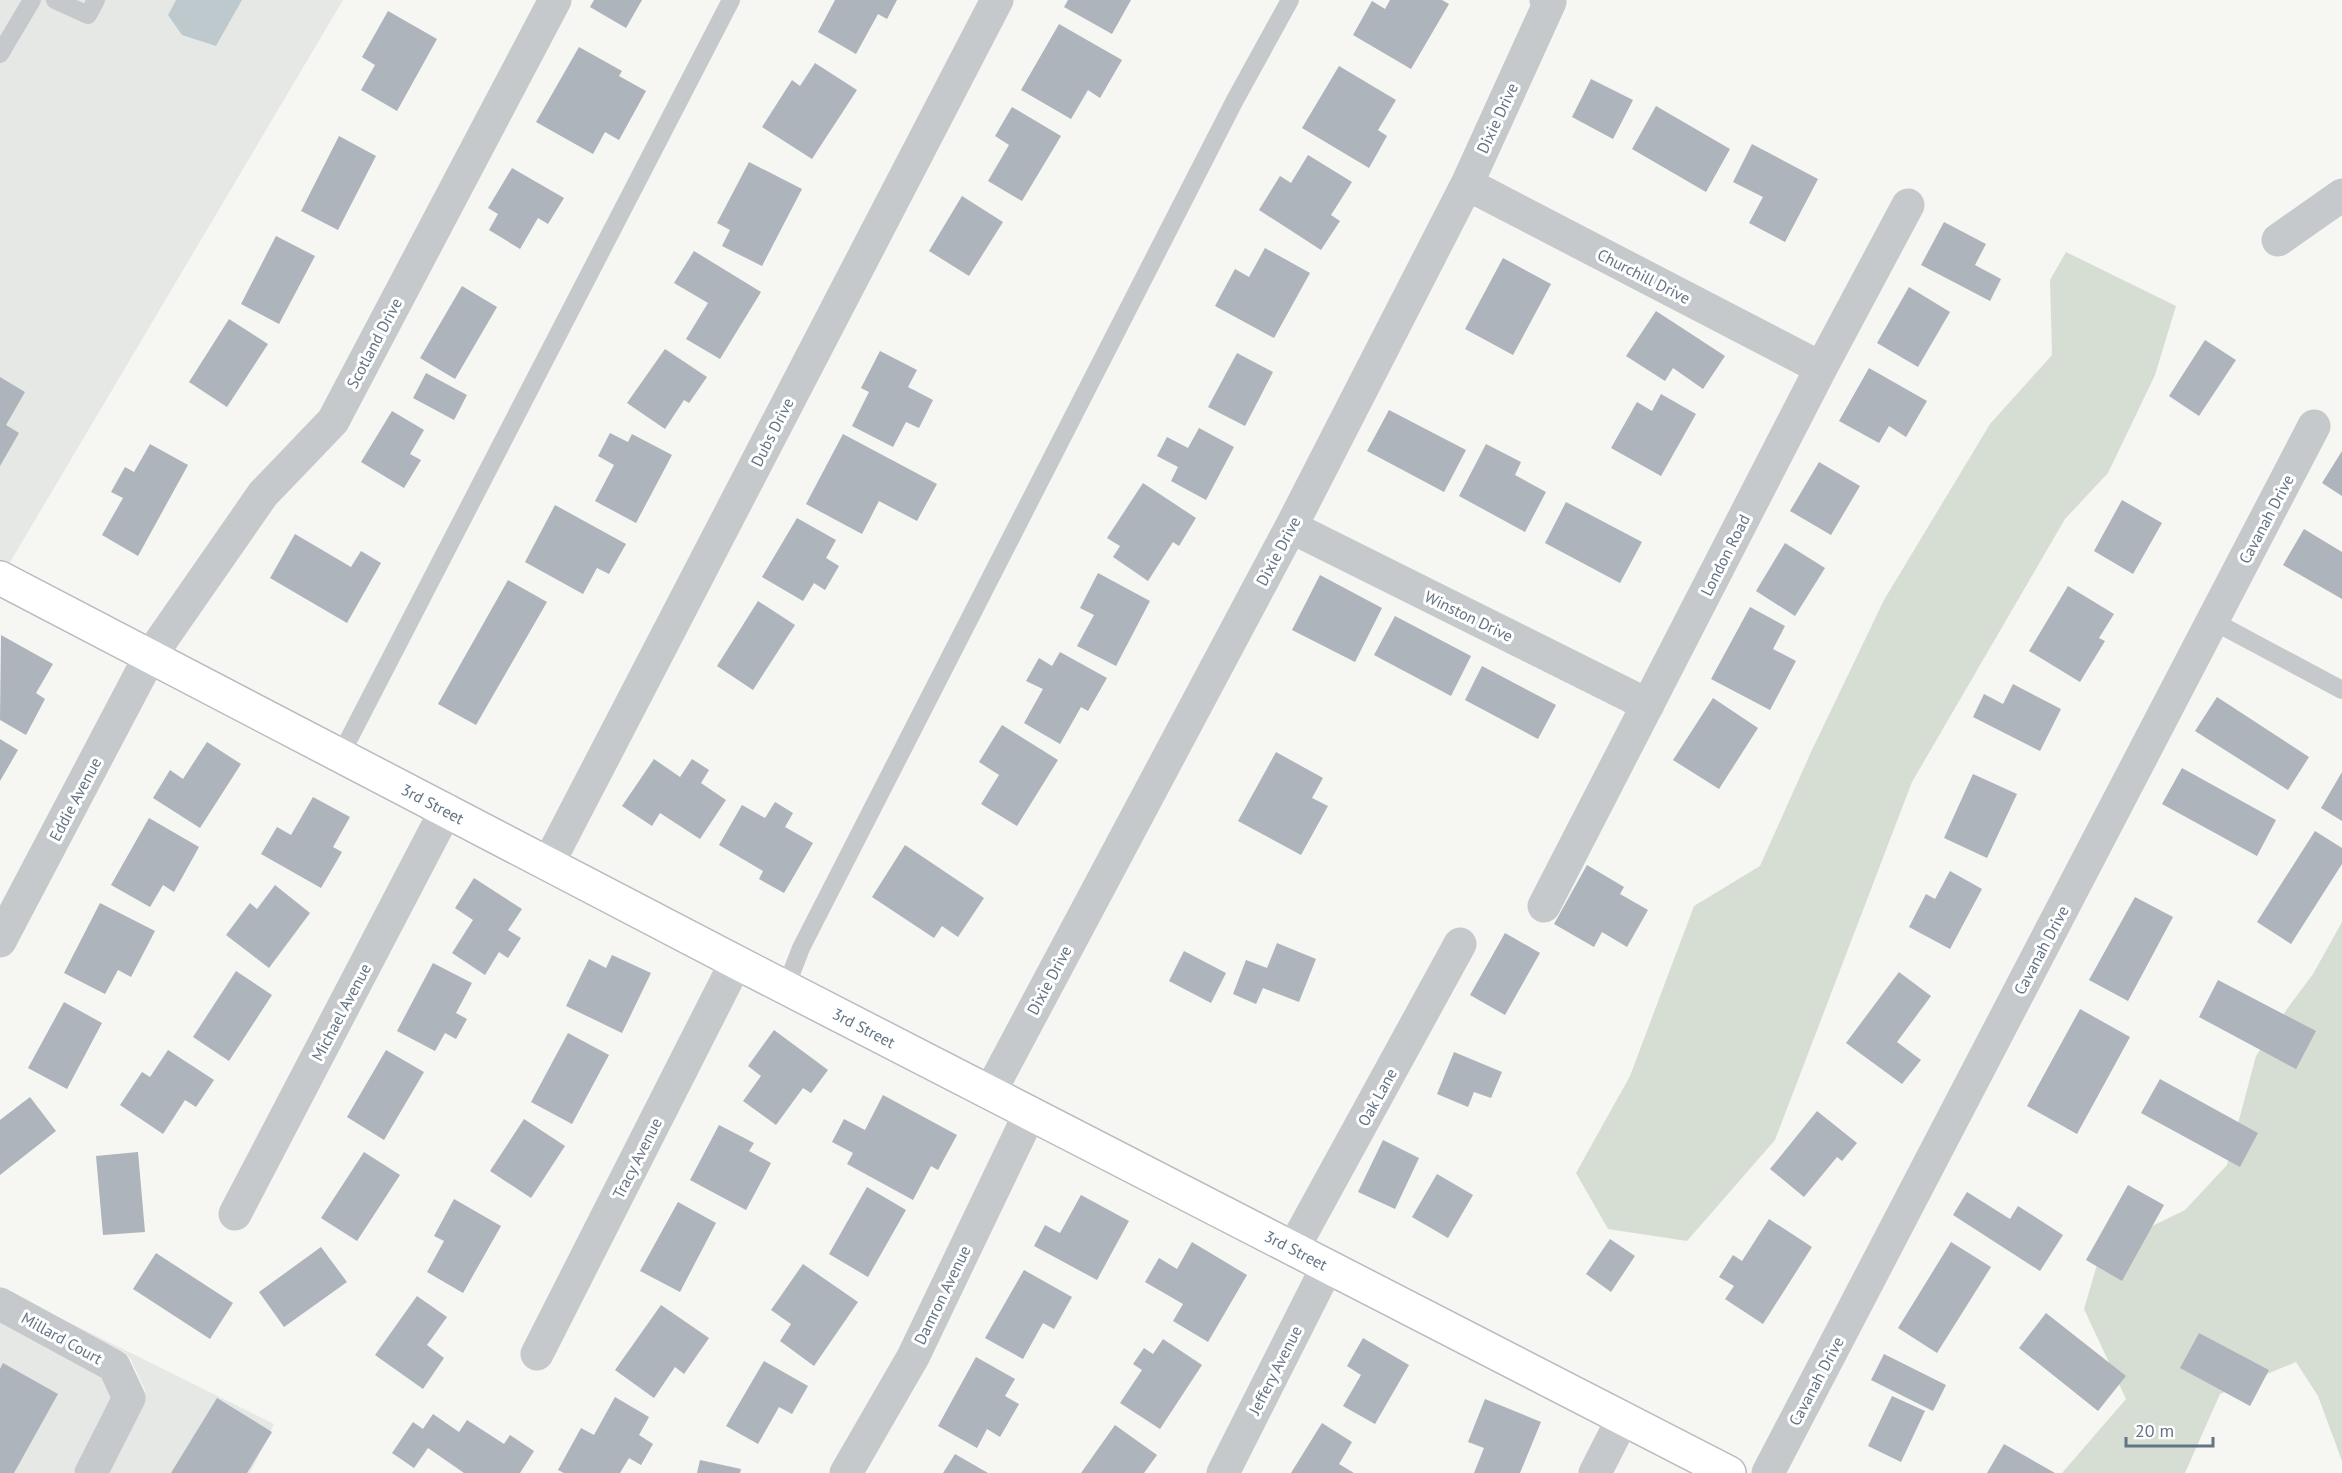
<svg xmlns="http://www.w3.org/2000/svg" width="2342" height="1473" viewBox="0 0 2342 1473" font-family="'PT Sans',sans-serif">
	<rect width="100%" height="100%" fill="#f6f6f2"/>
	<path fill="#e6e8e6" d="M 0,0 L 176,0 L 168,15 L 216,46 L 242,0 L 343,0 L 9,564 L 0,559 Z
		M 50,1313 L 274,1424 L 250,1473 L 109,1473 L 144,1404 L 145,1390 L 130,1358 L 124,1352 Z
		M 0,1323 L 101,1378 L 112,1400 L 74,1473 L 0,1473 Z"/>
	<path fill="#d6ded3" d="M 2066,252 L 2176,306 L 2155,375 L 2108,473 L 2065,519 L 1912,782 L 1775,1140 L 1687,1241 L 1608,1229 L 1576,1173 L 1630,1076 L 1694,906 L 1760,866 L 1811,752 L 1884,600 L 1990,424 L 2052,355 L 2050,280 Z
		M 2342,922 L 2342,1461 L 2318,1396 L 2296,1362 L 2220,1394 L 2185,1473 L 2062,1473 L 2126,1399 L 2084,1309 L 2101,1251 L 2185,1210 L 2227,1165 L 2256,1056 L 2287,1009 L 2313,974 Z"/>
	<path fill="#bec9ce" d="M 176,0 L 242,0 L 216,46 L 182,35 L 168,15 Z"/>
	<path fill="#adb4bb" d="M 594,0 L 642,0 L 626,28 L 590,7 Z
		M 835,0 L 897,0 L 887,19 L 878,14 L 856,54 L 818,32 Z
		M 1068,0 L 1131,0 L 1112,34 L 1064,7 Z
		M 1390,0 L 1442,0 L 1449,4 L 1411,69 L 1353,35 L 1372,1 L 1385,9 Z
		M 388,11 L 437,39 L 397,111 L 361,90 L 375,65 L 362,57 Z
		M 1059,24 L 1122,60 L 1100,98 L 1088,90 L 1071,119 L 1021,90 Z
		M 579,47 L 622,71 L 619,76 L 646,91 L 619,140 L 605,132 L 593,154 L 536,122 Z
		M 815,63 L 857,90 L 812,159 L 762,127 L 792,80 L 800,86 Z
		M 1339,66 L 1396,100 L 1378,130 L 1387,136 L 1369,168 L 1302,128 Z
		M 1591,79 L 1633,100 L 1613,139 L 1572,117 Z
		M 1656,106 L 1730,149 L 1706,192 L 1632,149 Z
		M 1012,107 L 1061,136 L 1022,201 L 988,181 L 1009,145 L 995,136 Z
		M 339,136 L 376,156 L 338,230 L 301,211 Z
		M 1752,144 L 1818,179 L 1785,242 L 1749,223 L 1763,197 L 1733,182 Z
		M 1308,155 L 1352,182 L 1331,215 L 1340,221 L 1321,250 L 1259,210 L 1280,176 L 1291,183 Z
		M 749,162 L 802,189 L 762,266 L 722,246 L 730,230 L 717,223 Z
		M 512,168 L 564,198 L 548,224 L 538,218 L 520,249 L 489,230 L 498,214 L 488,208 Z
		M 962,196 L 1003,222 L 969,276 L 929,251 Z
		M 1944,222 L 1986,244 L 1975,265 L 2001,279 L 1990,301 L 1921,265 Z
		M 276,236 L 315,256 L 279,324 L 241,304 Z
		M 1265,248 L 1310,273 L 1274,338 L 1215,306 L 1235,269 L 1249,277 Z
		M 694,251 L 761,292 L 720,359 L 686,339 L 708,303 L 674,283 Z
		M 1503,258 L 1551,284 L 1513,355 L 1465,329 Z
		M 462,286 L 497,307 L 455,379 L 420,358 Z
		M 1909,287 L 1950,312 L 1918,367 L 1877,343 Z
		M 1656,311 L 1725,356 L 1703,389 L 1673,368 L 1665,381 L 1626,356 Z
		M 229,319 L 268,344 L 227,407 L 189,382 Z
		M 2205,340 L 2236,360 L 2199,416 L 2169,396 Z
		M 665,349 L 707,377 L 689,403 L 684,400 L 665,429 L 627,403 Z
		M 880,351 L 917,370 L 908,387 L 933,400 L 919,428 L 906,422 L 893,447 L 852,426 L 869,392 L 861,388 Z
		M 1237,353 L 1273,372 L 1245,426 L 1208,407 Z
		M 1869,368 L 1927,401 L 1906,437 L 1889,426 L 1879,443 L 1839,421 Z
		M 426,373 L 467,395 L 454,420 L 413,398 Z
		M 0,377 L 25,392 L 6,425 L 19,433 L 0,466 Z
		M 1661,394 L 1696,414 L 1661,476 L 1611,448 L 1637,402 L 1652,411 Z
		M 1389,410 L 1466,450 L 1444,492 L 1367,451 Z
		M 392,411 L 424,430 L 410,454 L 421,460 L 404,488 L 361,462 Z
		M 1199,428 L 1234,447 L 1206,500 L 1171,481 L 1178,467 L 1157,456 L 1167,437 L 1188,448 Z
		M 610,433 L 628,442 L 632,434 L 672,455 L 636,523 L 595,501 L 614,465 L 598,456 Z
		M 843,434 L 937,484 L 917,521 L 879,501 L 862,534 L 806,504 Z
		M 150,444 L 188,465 L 138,556 L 102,535 L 123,498 L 111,492 L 125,467 L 134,472 Z
		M 1486,444 L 1521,462 L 1515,475 L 1546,492 L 1525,532 L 1459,496 Z
		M 2342,451 L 2342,496 L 2322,483 Z
		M 1819,462 L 1860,486 L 1831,535 L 1790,511 Z
		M 1143,483 L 1196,518 L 1179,546 L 1173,542 L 1148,581 L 1113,557 L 1120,546 L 1107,538 Z
		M 2122,500 L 2162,523 L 2133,574 L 2094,551 Z
		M 1566,502 L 1642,542 L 1620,583 L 1545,543 Z
		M 555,505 L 626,544 L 609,574 L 597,568 L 583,594 L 525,562 Z
		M 797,518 L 836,540 L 826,558 L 839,566 L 825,590 L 814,583 L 803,601 L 762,577 Z
		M 2304,529 L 2342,552 L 2342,599 L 2283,565 Z
		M 295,534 L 351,567 L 361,551 L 381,563 L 347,623 L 270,578 Z
		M 1785,543 L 1825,568 L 1795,616 L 1756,591 Z
		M 1098,573 L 1150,601 L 1116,666 L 1077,646 L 1094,615 L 1080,608 Z
		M 1320,575 L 1382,608 L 1355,662 L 1292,630 Z
		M 508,580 L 547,602 L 476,725 L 438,704 Z
		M 2068,586 L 2114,614 L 2099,638 L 2105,641 L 2080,682 L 2029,651 Z
		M 758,601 L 795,625 L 753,690 L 717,666 Z
		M 1750,607 L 1785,626 L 1773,649 L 1796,661 L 1770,710 L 1711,679 Z
		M 1395,616 L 1471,656 L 1451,696 L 1374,655 Z
		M 1,635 L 53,664 L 36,693 L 45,699 L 26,735 L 0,720 Z
		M 1060,652 L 1107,678 L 1088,711 L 1081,707 L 1060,744 L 1024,723 L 1043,689 L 1026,681 L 1039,658 L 1052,666 Z
		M 1482,666 L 1556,705 L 1538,739 L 1465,700 Z
		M 2013,684 L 2061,709 L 2040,751 L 1973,717 L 1984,694 L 2003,704 Z
		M 2217,697 L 2309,757 L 2288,790 L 2195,731 Z
		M 1713,698 L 1758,728 L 1719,789 L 1673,760 Z
		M 1002,725 L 1058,760 L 1017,826 L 981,804 L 999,775 L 979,762 Z
		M 0,739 L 18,750 L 0,781 Z
		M 207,742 L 241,764 L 200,828 L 153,798 L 170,770 L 183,779 Z
		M 1276,752 L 1323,778 L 1312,798 L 1328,806 L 1301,855 L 1238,821 Z
		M 654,759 L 680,777 L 692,759 L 709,770 L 701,783 L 726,800 L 700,839 L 660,813 L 652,826 L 622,806 Z
		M 2182,768 L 2276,820 L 2257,856 L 2162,804 Z
		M 2342,772 L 2342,821 L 2321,808 Z
		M 1973,774 L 2017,794 L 1987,858 L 1944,838 Z
		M 313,797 L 350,817 L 333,847 L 342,852 L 321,888 L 261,854 L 277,827 L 291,835 Z
		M 775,802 L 793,813 L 785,827 L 813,843 L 784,893 L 759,879 L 763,871 L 719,845 L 742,805 L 765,818 Z
		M 149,818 L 199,847 L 174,892 L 163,885 L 150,907 L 111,885 Z
		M 2315,831 L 2342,848 L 2342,864 L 2291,944 L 2257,922 Z
		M 905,845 L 984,898 L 958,937 L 942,926 L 934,938 L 872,897 Z
		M 1587,865 L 1624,887 L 1620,894 L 1648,910 L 1627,947 L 1602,932 L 1594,947 L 1554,924 Z
		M 1950,871 L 1982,889 L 1950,949 L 1909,927 L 1926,894 L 1935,899 Z
		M 474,878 L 522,909 L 508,930 L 521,938 L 508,958 L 499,952 L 485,975 L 452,953 L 473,920 L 455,908 Z
		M 275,885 L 310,913 L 269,968 L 226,935 L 250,903 L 257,909 Z
		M 2135,897 L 2173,917 L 2128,1001 L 2089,980 Z
		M 100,903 L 155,931 L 131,977 L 118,970 L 105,994 L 64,973 Z
		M 1505,933 L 1540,953 L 1505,1015 L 1470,995 Z
		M 1277,943 L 1316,959 L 1299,1002 L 1263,988 L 1256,1004 L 1233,994 L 1246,960 L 1267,968 Z
		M 1184,951 L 1226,973 L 1211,1003 L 1169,981 Z
		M 612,955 L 651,973 L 622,1033 L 566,1006 L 589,959 L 606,968 Z
		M 433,963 L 472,983 L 456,1013 L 467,1019 L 456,1039 L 445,1033 L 435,1051 L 397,1031 Z
		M 236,971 L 272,995 L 229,1061 L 193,1037 Z
		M 1899,972 L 1931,996 L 1897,1042 L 1921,1060 L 1902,1084 L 1846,1043 Z
		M 2218,980 L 2316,1031 L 2296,1069 L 2199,1017 Z
		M 64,1002 L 102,1023 L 67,1089 L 28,1068 Z
		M 2080,1009 L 2130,1037 L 2077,1134 L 2027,1106 Z
		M 774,1030 L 828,1070 L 811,1093 L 803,1088 L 776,1125 L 743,1101 L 761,1076 L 748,1066 Z
		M 568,1033 L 609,1055 L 572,1124 L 531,1102 Z
		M 168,1050 L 214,1080 L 196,1107 L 185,1100 L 163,1134 L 120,1105 L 142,1072 L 150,1077 Z
		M 386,1050 L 424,1072 L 384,1140 L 347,1117 Z
		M 1454,1052 L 1502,1072 L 1491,1098 L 1474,1092 L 1468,1107 L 1437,1094 Z
		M 2160,1079 L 2258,1133 L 2240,1167 L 2141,1113 Z
		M 883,1095 L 957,1135 L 938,1170 L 931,1166 L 913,1200 L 847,1164 L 853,1153 L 832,1142 L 844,1119 L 865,1130 Z
		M 30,1097 L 56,1131 L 0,1175 L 0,1120 Z
		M 1817,1111 L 1857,1143 L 1842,1161 L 1837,1157 L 1804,1197 L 1770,1169 Z
		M 524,1119 L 565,1146 L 531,1198 L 490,1171 Z
		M 719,1125 L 754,1143 L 749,1151 L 771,1163 L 746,1210 L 690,1180 Z
		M 1383,1140 L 1419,1158 L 1395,1209 L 1358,1192 Z
		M 138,1152 L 145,1232 L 103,1235 L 96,1156 Z
		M 364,1152 L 400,1175 L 357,1241 L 321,1218 Z
		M 1437,1174 L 1473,1195 L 1448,1238 L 1412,1217 Z
		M 2128,1185 L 2164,1205 L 2122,1281 L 2086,1260 Z
		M 867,1187 L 906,1210 L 868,1277 L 829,1254 Z
		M 1967,1192 L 2010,1219 L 2018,1206 L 2063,1235 L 2040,1271 L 1953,1215 Z
		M 1081,1195 L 1129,1221 L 1097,1280 L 1034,1246 L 1045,1225 L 1060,1233 Z
		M 454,1199 L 501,1226 L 463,1293 L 427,1272 L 444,1241 L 434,1236 Z
		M 678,1202 L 716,1223 L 680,1292 L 640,1271 Z
		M 1769,1219 L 1812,1247 L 1763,1324 L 1725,1299 L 1734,1286 L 1719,1277 L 1733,1255 L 1742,1261 Z
		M 1610,1239 L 1635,1256 L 1611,1292 L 1586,1274 Z
		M 1192,1242 L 1247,1275 L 1208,1342 L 1173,1321 L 1183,1304 L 1145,1282 L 1159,1258 L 1177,1269 Z
		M 1951,1242 L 1991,1267 L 1937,1353 L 1898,1328 Z
		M 321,1247 L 347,1282 L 284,1327 L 259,1292 Z
		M 156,1253 L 233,1303 L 210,1339 L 133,1289 Z
		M 803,1264 L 858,1302 L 814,1366 L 780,1341 L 791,1324 L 771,1310 Z
		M 1024,1270 L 1072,1297 L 1054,1329 L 1043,1323 L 1023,1359 L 985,1338 Z
		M 417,1296 L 447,1317 L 427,1345 L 444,1358 L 423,1389 L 375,1355 Z
		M 661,1305 L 709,1338 L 684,1374 L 675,1367 L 654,1398 L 615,1370 Z
		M 2046,1313 L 2126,1376 L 2098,1411 L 2019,1348 Z
		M 2199,1333 L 2269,1370 L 2250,1406 L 2180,1368 Z
		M 1363,1338 L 1409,1365 L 1375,1424 L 1343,1406 L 1361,1375 L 1347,1366 Z
		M 1163,1339 L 1202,1365 L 1160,1429 L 1120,1403 L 1142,1370 L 1133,1364 L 1144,1348 L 1153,1354 Z
		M 1884,1354 L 1946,1385 L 1933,1411 L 1871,1380 Z
		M 976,1357 L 1015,1379 L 1005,1396 L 1019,1404 L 1000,1437 L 987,1429 L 977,1448 L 938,1426 Z
		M 764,1361 L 808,1386 L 792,1414 L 779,1407 L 758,1444 L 726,1426 Z
		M 3,1363 L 58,1394 L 14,1473 L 0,1473 L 0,1369 Z
		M 1892,1396 L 1925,1411 L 1901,1462 L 1868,1446 Z
		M 615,1397 L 649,1417 L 639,1435 L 653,1444 L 641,1465 L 629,1458 L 620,1473 L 564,1473 L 558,1470 L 581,1428 L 594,1435 Z
		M 217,1398 L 272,1432 L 247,1473 L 171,1473 Z
		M 1485,1399 L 1541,1422 L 1520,1473 L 1474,1473 L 1484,1448 L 1468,1442 Z
		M 433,1414 L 459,1432 L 467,1420 L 504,1444 L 510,1435 L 534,1451 L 520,1473 L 464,1473 L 428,1448 L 414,1468 L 392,1453 L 413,1422 L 423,1429 Z
		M 1322,1423 L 1352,1442 L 1339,1464 L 1354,1473 L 1291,1473 Z
		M 1115,1425 L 1157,1455 L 1144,1473 L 1081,1473 Z
		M 2004,1444 L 2055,1473 L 1987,1473 Z
		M 955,1454 L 988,1473 L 943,1473 Z
		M 700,1460 L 741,1469 L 740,1473 L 697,1473 Z"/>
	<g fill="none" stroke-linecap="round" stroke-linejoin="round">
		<defs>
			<g id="secondary">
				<path id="s1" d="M 0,578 L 736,962 L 1729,1473"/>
			</g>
		</defs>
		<use href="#secondary" stroke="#b7bcc1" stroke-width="36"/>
		<path stroke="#c5c9cc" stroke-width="18" d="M 55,0 L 88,15 L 96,0
			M 0,54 L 32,0
			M 2213,621 L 2342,690
			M 340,756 L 731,0
			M 786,987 L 801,948 L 1235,100 L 1290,0"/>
		<path stroke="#c5c9cc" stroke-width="33" d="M 1467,184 L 1821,368
			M 2278,240 L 2342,195
			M 1291,527 L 1648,705
			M 548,864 L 997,0
			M 1544,906 L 1821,368 L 1908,205
			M 0,941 L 149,658 L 263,494 L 333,421 L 555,0
			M 990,1092 L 1291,527 L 1467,184 L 1550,2 L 1546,0
			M 235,1214 L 446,810
			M 1293,1249 L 1460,944
			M 0,1304 L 114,1366 L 129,1398 L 91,1473
			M 537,1354 L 736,962
			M 846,1473 L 913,1357 L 1030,1113
			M 1223,1473 L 1327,1267
			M 1595,1473 L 1623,1418
			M 1768,1473 L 2314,426"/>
		<use href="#secondary" stroke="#fff" stroke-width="33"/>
	</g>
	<g text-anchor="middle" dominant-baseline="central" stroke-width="6" stroke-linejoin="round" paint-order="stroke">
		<g font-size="16" fill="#637485" stroke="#fff">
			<text transform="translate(1497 118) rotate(-65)">Dixie Drive</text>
			<text transform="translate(1644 276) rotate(27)">Churchill Drive</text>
			<text transform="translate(374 343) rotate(-62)">Scotland Drive</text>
			<text transform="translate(772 432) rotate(-63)">Dubs Drive</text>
			<text transform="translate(2266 519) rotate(-62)">Cavanah Drive</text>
			<text transform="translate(1278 551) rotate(-62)">Dixie Drive</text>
			<text transform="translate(1725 555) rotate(-63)">London Road</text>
			<text transform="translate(1469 616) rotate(26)">Winston Drive</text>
			<text transform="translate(75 799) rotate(-62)">Eddie Avenue</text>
			<text stroke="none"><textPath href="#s1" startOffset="488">3rd Street</textPath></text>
			<text transform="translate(2041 950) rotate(-62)">Cavanah Drive</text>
			<text transform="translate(1049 980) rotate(-62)">Dixie Drive</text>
			<text transform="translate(341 1012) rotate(-62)">Michael Avenue</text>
			<text stroke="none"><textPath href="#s1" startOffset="974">3rd Street</textPath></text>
			<text transform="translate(1377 1097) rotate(-61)">Oak Lane</text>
			<text transform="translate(637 1158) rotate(-63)">Tracy Avenue</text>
			<text stroke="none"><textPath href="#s1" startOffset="1460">3rd Street</textPath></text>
			<text transform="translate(942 1295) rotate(-64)">Damron Avenue</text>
			<text transform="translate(62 1338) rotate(29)">Millard Court</text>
			<text transform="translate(1275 1370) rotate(-63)">Jeffery Avenue</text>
			<text transform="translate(1816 1381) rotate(-62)">Cavanah Drive</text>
		</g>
	</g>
	<path d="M2126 1437v9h87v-9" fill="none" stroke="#637485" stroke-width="3"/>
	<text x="2135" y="1437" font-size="18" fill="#637485" stroke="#ffffff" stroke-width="4.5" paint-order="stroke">20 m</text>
</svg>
